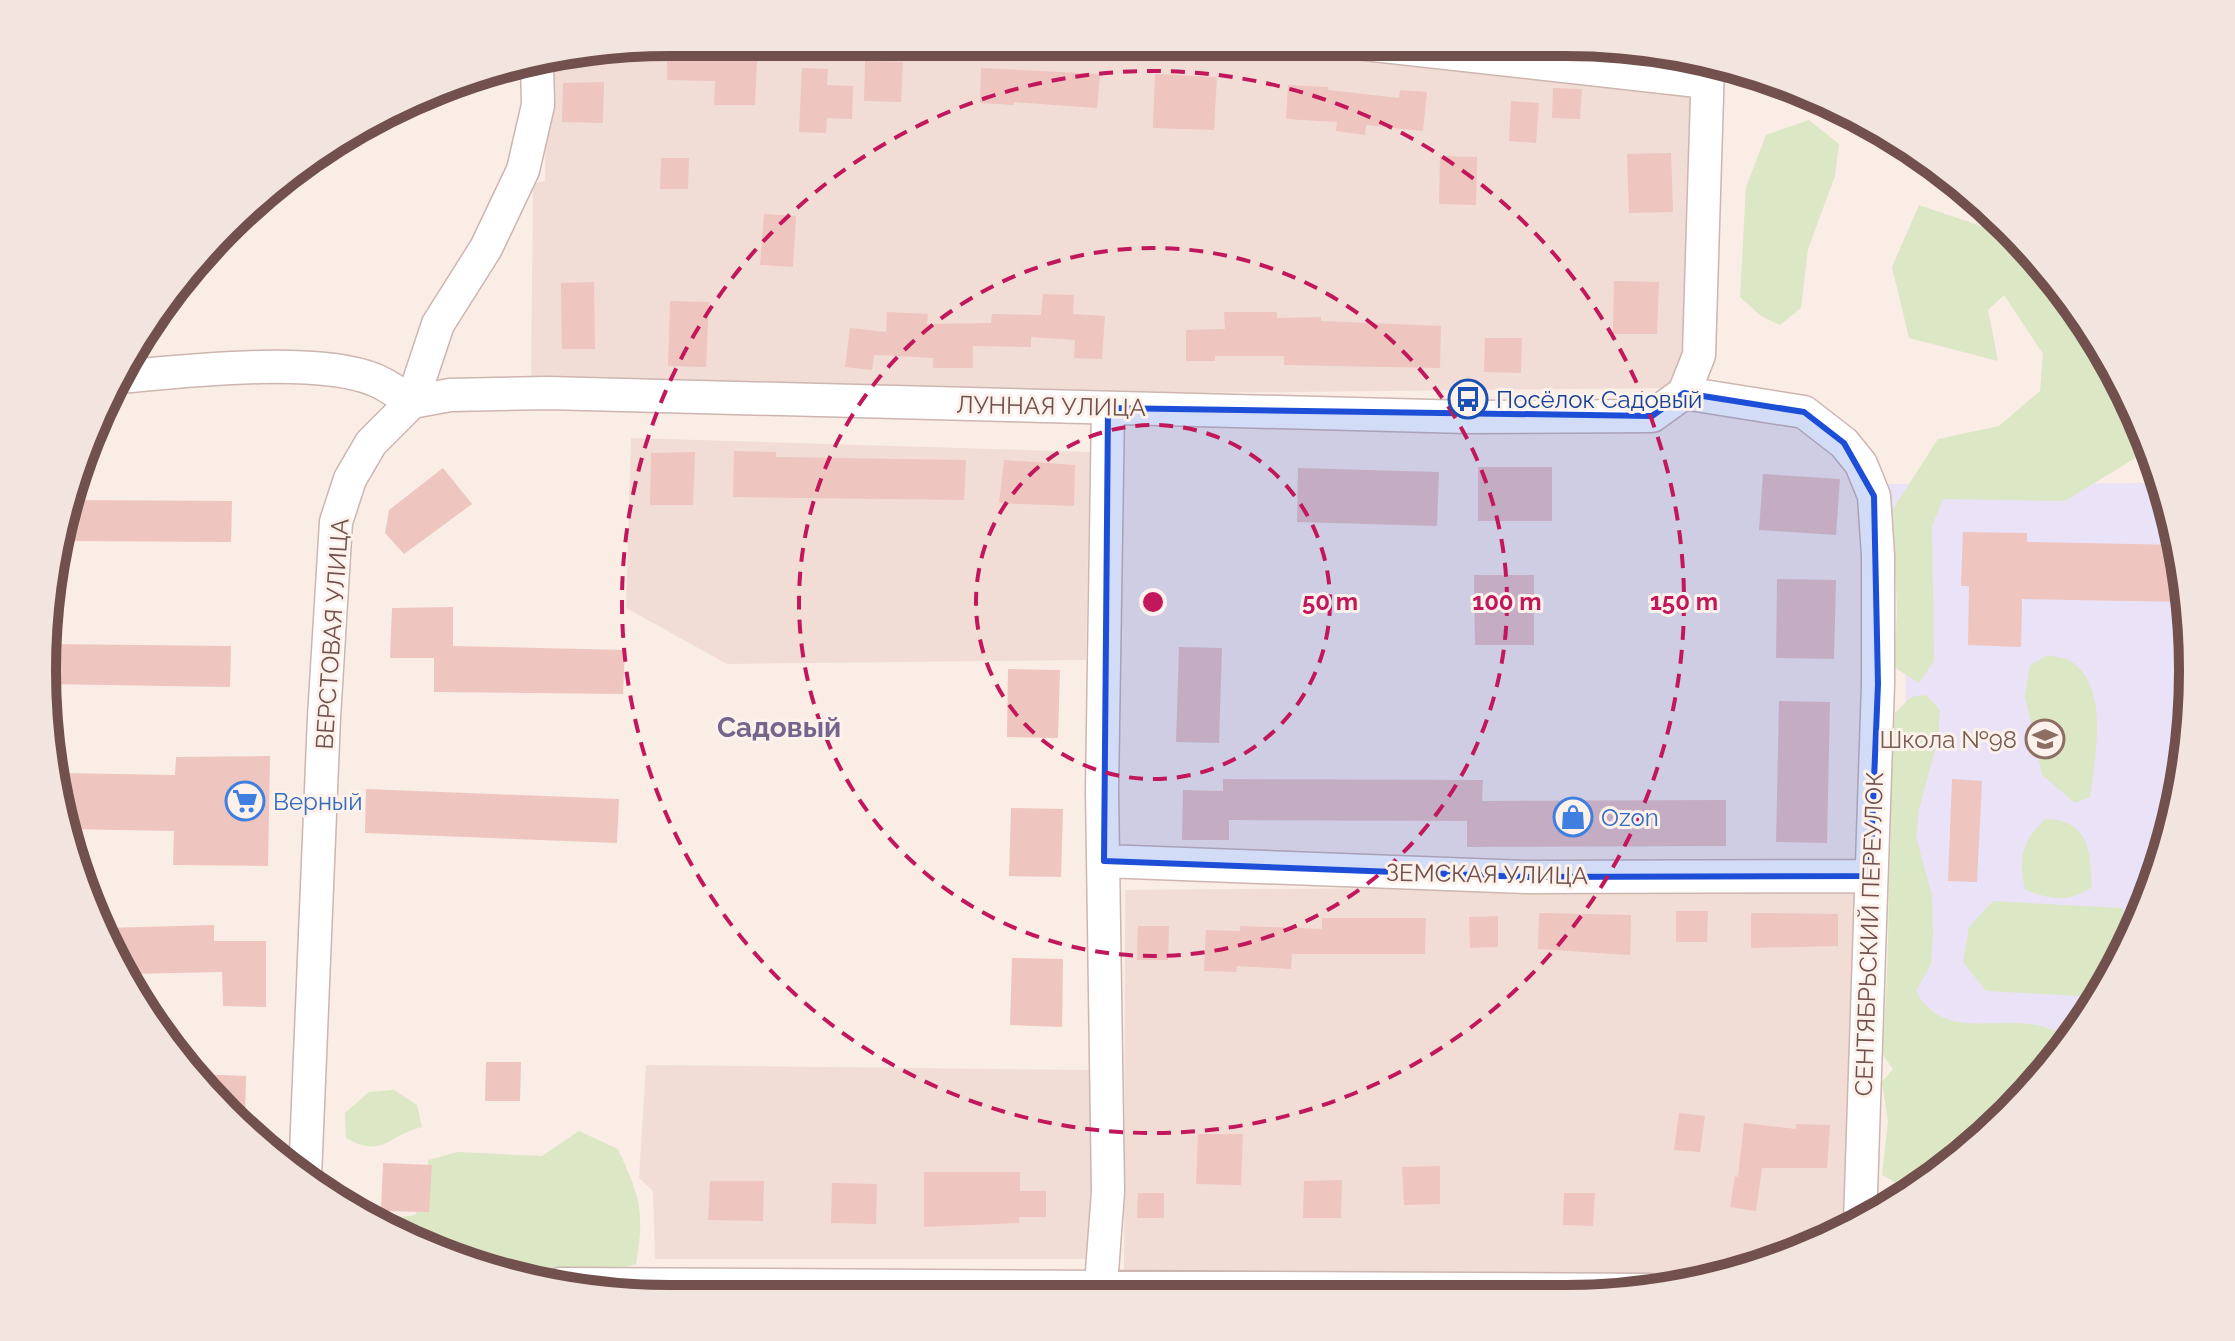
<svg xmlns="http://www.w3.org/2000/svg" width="2235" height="1341" viewBox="0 0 2235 1341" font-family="Raleway,sans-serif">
	<rect width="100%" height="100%" fill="#faede6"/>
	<path fill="#f1ddd5" d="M 671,42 L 1257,43 L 1694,87 L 1689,359 L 1679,360 L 1678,388 L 1086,394 L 531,378 L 533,184 L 545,181 L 546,63 Z
		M 631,438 L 1090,452 L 1086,660 L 727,664 L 626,608 Z
		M 1516,887 L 1861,889 L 1851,1226 L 1728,1277 L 1697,1283 L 1124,1270 L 1125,890 Z
		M 646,1065 L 1093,1070 L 1092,1259 L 655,1259 L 653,1191 L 639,1178 Z"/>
	<path fill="#eae2f7" d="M 2161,483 L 2181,548 L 2193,671 L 2181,794 L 2145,911 L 2087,1020 L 2058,1053 L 1895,1050 L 1906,684 L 1886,484 Z"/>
	<path fill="#dce7c5" d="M 1809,120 L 1839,144 L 1835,176 L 1808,249 L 1801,308 L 1780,325 L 1761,316 L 1740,297 L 1746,187 L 1766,135 Z
		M 1919,205 C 1950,216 1983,225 2012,240 C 2061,264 2136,401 2152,453 L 2142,454 L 2065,501 L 1943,499 L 1932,526 L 1934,661 L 1919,683 L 1894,667 L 1897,612 L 1893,509 L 1938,439 L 1999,426 L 2040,391 L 2043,354 L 2004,295 L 1988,310 L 1998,361 L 1909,338 L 1892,267 Z
		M 2048,655 C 2055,657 2067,658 2072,662 C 2110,689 2095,758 2090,797 L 2075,803 L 2042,775 L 2025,696 L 2030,665 Z
		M 1926,695 L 1940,710 L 1938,738 L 1919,810 L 1916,837 L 1932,895 L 1933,935 L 1931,964 L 1916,991 C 1940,1037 1986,1019 2030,1024 C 2044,1025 2059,1032 2072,1037 L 1989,1131 L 1979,1134 L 1965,1153 L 1911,1191 L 1882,1175 L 1888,1122 L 1882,1082 L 1893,1069 L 1882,1054 C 1893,941 1885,827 1895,713 L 1911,697 Z
		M 2188,726 L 2181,794 L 2170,830 L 2173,767 Z
		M 2045,819 C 2090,820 2090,851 2092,887 C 2066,904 2053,899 2025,890 C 2018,857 2022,842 2045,819 Z
		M 1993,901 L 2121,908 L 2138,925 L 2099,997 L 1986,991 L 1963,962 L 1969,927 Z
		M 394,1090 L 417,1105 L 422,1127 C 388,1135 383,1159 346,1138 L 345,1113 L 369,1092 Z
		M 579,1131 L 618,1149 C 640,1197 645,1211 636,1264 C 592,1278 515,1278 471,1266 C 439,1257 406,1235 376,1220 L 415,1215 L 427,1189 L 428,1160 L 458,1152 L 542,1156 Z"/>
	<path fill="#eec5bf" d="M 667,54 L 691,54 L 691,60 L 757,60 L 755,105 L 714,105 L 715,81 L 667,80 Z
		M 865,61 L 903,62 L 901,102 L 864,101 Z
		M 802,68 L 828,69 L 827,85 L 853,86 L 852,119 L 827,118 L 826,133 L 799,132 Z
		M 981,68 L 1100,74 L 1097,108 L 1014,102 L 1014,105 L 980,103 Z
		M 1155,74 L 1217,77 L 1214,130 L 1153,128 Z
		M 604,82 L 603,123 L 562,122 L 563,83 Z
		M 1288,85 L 1328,87 L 1328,90 L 1399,98 L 1400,90 L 1427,92 L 1423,131 L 1366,125 L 1365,135 L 1336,131 L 1337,122 L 1286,119 Z
		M 1553,88 L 1582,89 L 1580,119 L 1552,118 Z
		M 1511,101 L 1539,103 L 1536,143 L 1509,141 Z
		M 1671,153 L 1673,212 L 1629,213 L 1627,154 Z
		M 1440,156 L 1477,157 L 1476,205 L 1439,204 Z
		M 661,158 L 689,158 L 688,189 L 660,189 Z
		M 764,214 L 796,216 L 793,267 L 760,265 Z
		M 1614,281 L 1659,282 L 1657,334 L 1613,334 Z
		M 594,282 L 595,349 L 562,349 L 561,283 Z
		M 1043,294 L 1074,295 L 1073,314 L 1105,316 L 1102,359 L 1074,358 L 1075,340 L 1031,337 L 1031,347 L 973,346 L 973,368 L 933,368 L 933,358 L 874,355 L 872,370 L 845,367 L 850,328 L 886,332 L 887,312 L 928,314 L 927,324 L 991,323 L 992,314 L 1041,315 Z
		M 670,301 L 709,302 L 706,367 L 668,366 Z
		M 1224,312 L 1277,312 L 1277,318 L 1321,317 L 1321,321 L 1441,326 L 1440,368 L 1284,365 L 1284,356 L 1215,356 L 1215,361 L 1186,361 L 1186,330 L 1225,329 Z
		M 1485,338 L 1522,338 L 1521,373 L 1484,372 Z
		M 734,451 L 776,452 L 776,457 L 966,460 L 964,500 L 733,497 Z
		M 695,452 L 693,505 L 650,505 L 651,453 Z
		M 1004,460 L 1075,465 L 1074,506 L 999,503 Z
		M 1478,467 L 1552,467 L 1552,521 L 1478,521 Z
		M 443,468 L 472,504 L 404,554 L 385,533 L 389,510 Z
		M 1298,468 L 1439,472 L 1437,526 L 1297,522 Z
		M 1763,474 L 1840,479 L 1836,535 L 1759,530 Z
		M 70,500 L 232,501 L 231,542 L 63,541 Z
		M 1963,532 L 2027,533 L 2027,542 L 2180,545 L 2186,602 L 2022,599 L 2021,647 L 1968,645 L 1969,586 L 1961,586 Z
		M 1474,575 L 1534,575 L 1534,645 L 1475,645 Z
		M 1777,579 L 1836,580 L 1834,659 L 1776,658 Z
		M 453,607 L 453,646 L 625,650 L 623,694 L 434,692 L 434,658 L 390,658 L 392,608 Z
		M 46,644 L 231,646 L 230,687 L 44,684 L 42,670 Z
		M 1179,647 L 1222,648 L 1219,743 L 1176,742 Z
		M 1008,669 L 1060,670 L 1058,738 L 1007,737 Z
		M 1779,701 L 1830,702 L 1827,843 L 1776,842 Z
		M 270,756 L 268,866 L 173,865 L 174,831 L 68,829 L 59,773 L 175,775 L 176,757 Z
		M 1223,779 L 1483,780 L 1482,801 L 1726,800 L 1726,846 L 1467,847 L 1467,821 L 1229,820 L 1229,840 L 1182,840 L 1183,790 L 1223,791 Z
		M 1952,779 L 1982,781 L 1977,882 L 1948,881 Z
		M 366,789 L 619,799 L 617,843 L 365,833 Z
		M 1011,808 L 1063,809 L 1061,877 L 1009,876 Z
		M 1676,911 L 1708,911 L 1707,942 L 1676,942 Z
		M 1539,913 L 1631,915 L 1630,955 L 1538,949 Z
		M 1751,913 L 1838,914 L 1838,946 L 1751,948 Z
		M 1498,916 L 1498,947 L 1470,948 L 1469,917 Z
		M 1322,918 L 1426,918 L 1425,954 L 1292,954 L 1291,969 L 1237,966 L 1236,972 L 1204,971 L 1206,930 L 1240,931 L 1240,926 L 1322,929 Z
		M 214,925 L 214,941 L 266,941 L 266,1007 L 223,1006 L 222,972 L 129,974 L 105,928 Z
		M 1138,926 L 1169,926 L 1168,960 L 1137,960 Z
		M 1012,958 L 1063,959 L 1062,1027 L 1010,1025 Z
		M 486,1062 L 521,1062 L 520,1101 L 485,1101 Z
		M 195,1074 L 246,1076 L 245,1121 L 207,1086 Z
		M 1679,1113 L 1705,1116 L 1700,1152 L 1674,1150 Z
		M 1744,1123 L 1796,1129 L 1796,1124 L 1830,1125 L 1827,1168 L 1762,1168 L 1756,1211 L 1730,1207 L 1735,1176 L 1738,1177 Z
		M 1198,1134 L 1243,1134 L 1241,1185 L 1196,1184 Z
		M 383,1163 L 432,1165 L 429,1212 L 381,1211 Z
		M 1440,1166 L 1440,1204 L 1404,1205 L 1402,1167 Z
		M 924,1172 L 1020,1172 L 1020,1191 L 1046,1191 L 1046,1217 L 1019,1217 L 1019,1223 L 924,1227 Z
		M 1342,1180 L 1341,1218 L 1303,1218 L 1304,1181 Z
		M 710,1181 L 764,1181 L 763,1221 L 708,1220 Z
		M 832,1183 L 877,1184 L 876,1224 L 831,1223 Z
		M 1138,1193 L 1164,1193 L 1164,1218 L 1137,1218 Z
		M 1564,1193 L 1595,1193 L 1593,1226 L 1563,1225 Z"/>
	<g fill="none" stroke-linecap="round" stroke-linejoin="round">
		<defs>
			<path id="minor" d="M 1356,43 L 1707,82
				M 121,377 C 185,371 317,356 375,380 C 388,385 400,395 412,402
				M 1684,393 L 1804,412 L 1844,443 L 1861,464 L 1874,496 L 1878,555 L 1878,684 L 1860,1222
				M 1684,393 L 1699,355 L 1708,64
				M 412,402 L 450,395 L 547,393 L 1468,417 L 1652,416 L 1684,393
				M 412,402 L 438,324 L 486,248 L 523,170 L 538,105 L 537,64
				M 1104,861 L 1526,877 L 1870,876
				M 305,1177 L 324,717 L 336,522 L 350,479 L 371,443 L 412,402
				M 560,1284 L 1650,1290
				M 1100,1298 L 1108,1192 L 1102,791 L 1108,408"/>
		</defs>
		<use href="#minor" stroke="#cdb5b0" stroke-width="35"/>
		<use href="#minor" stroke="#fff" stroke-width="32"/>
	</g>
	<path fill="#1d4ed8" fill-opacity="0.2" stroke="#1d4ed8" stroke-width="6" stroke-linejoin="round" d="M 1684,393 L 1804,412 L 1844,443 L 1874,496 L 1878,684 L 1870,876 L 1526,877 L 1104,861 L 1108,408 L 1652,416 Z"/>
	<g fill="none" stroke="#c2185b" stroke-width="4" stroke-dasharray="14 10">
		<circle cx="1153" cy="602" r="177"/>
		<circle cx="1153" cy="602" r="354"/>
		<circle cx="1153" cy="602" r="531"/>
	</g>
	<defs>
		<symbol id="bus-ring" viewBox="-11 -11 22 22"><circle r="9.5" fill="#fdf1eb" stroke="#1a4fb4" stroke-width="1.5"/><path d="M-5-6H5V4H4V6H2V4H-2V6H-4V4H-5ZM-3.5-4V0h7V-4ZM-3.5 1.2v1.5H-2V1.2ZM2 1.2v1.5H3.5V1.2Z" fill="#1a4fb4"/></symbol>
		<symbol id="school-ring" viewBox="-11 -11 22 22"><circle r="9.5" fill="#fdf1eb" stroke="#8d6e63" stroke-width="1.5"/><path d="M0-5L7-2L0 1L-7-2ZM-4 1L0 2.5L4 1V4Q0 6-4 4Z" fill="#8d6e63"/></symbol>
		<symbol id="supermarket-ring" viewBox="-11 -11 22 22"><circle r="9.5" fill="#fdf1eb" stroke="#3f7fe0" stroke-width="1.5"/><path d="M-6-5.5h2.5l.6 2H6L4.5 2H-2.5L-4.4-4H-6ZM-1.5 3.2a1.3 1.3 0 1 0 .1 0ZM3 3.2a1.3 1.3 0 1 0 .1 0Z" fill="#3f7fe0"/></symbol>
		<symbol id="shop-ring" viewBox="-11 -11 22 22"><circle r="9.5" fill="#fdf1eb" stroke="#3f7fe0" stroke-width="1.5"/><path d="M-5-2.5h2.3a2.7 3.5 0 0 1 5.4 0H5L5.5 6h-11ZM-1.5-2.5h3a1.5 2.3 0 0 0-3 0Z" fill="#3f7fe0"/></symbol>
	</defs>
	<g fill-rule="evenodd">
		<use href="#bus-ring" x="1446" y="377" width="44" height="44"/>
		<use href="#school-ring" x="2023" y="717" width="44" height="44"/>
		<use href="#supermarket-ring" x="223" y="779" width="44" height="44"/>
		<use href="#shop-ring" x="1551" y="795" width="44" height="44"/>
	</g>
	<g text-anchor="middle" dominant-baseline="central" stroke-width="6" stroke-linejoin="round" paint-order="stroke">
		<g font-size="24" fill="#164399" stroke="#fdf1eb" text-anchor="start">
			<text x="1496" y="399">Посёлок Садовый</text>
		</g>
		<g font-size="24" fill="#71504d" stroke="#fdf1eb">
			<text transform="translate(1051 406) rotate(1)">ЛУННАЯ УЛИЦА</text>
			<text transform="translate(332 634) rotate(-86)">ВЕРСТОВАЯ УЛИЦА</text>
			<text transform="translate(1487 874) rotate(1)">ЗЕМСКАЯ УЛИЦА</text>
			<text transform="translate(1869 934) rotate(-88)">СЕНТЯБРЬСКИЙ ПЕРЕУЛОК</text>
		</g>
		<g font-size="24" fill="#785e54" stroke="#fdf1eb" text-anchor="end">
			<text x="2017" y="739">Школа №98</text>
		</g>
		<g font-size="24" fill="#366cbe" stroke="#fdf1eb" text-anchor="start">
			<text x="273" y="801">Верный</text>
			<text x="1601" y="817">Ozon</text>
		</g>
		<g font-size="28" font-weight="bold" fill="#75658d" stroke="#fdf1eb">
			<text x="779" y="727">Садовый</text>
		</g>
	</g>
	<path d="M0 0H2235V1341H0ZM670 56H1565A614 614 0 0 1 2179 670V671A614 614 0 0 1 1565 1285H670A614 614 0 0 1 56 671V670A614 614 0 0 1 670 56Z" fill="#f2e4de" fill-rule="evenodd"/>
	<path fill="none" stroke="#71504d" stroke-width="10" d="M670 56H1565A614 614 0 0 1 2179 670V671A614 614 0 0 1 1565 1285H670A614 614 0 0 1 56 671V670A614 614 0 0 1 670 56Z"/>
	<circle cx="1153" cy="602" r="12" fill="#c2185b" stroke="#fdf1eb" stroke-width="4"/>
	<g font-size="24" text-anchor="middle" font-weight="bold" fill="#c2185b" stroke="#fdf1eb" stroke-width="6" stroke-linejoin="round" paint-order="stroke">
		<text x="1330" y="610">50 m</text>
		<text x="1507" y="610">100 m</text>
		<text x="1684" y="610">150 m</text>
	</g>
</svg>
